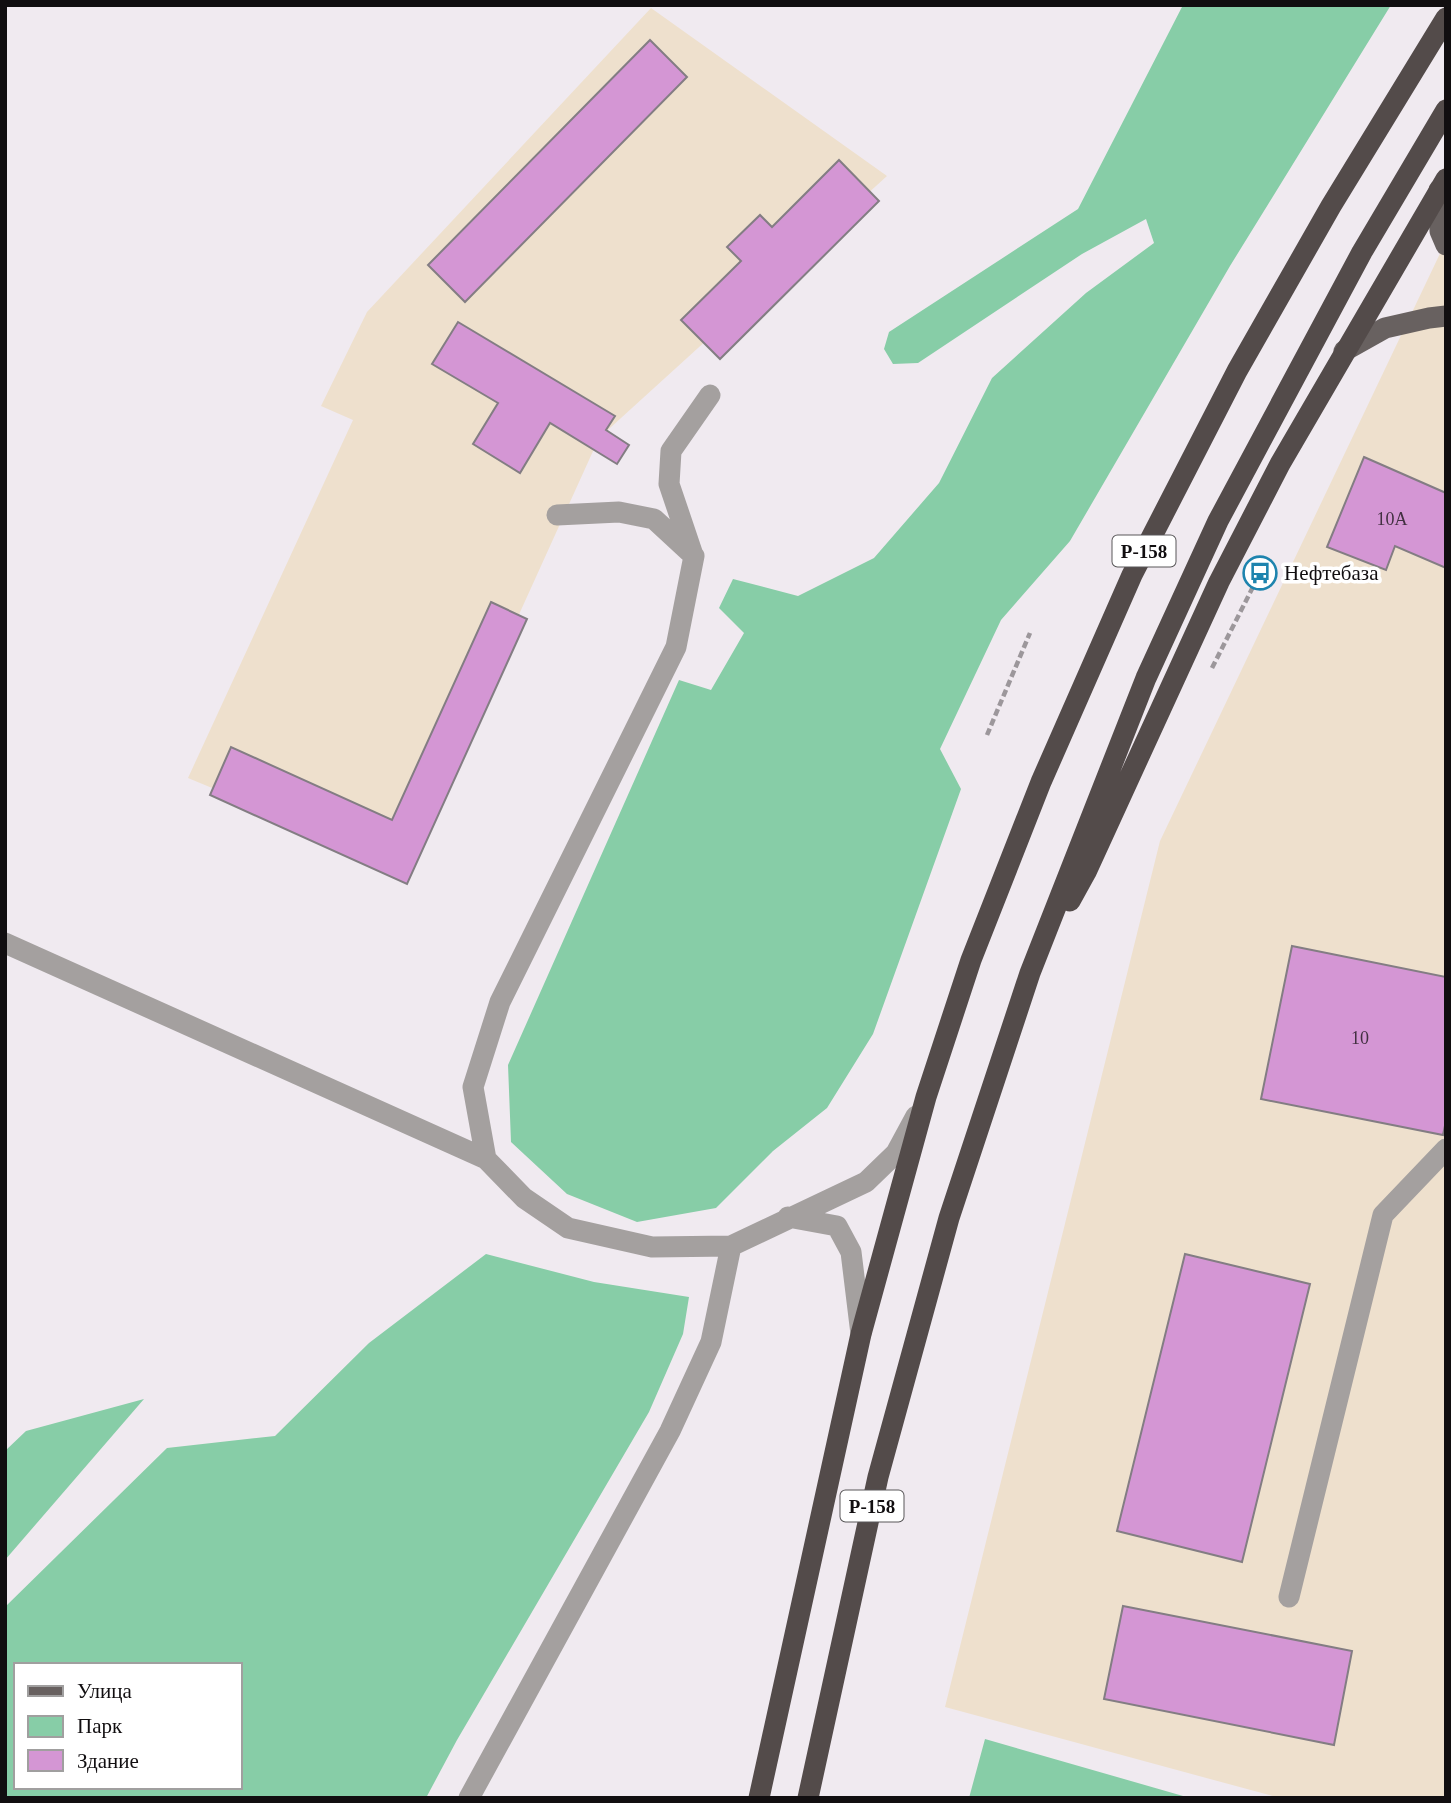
<svg xmlns="http://www.w3.org/2000/svg" width="1451" height="1803" viewBox="0 0 1451 1803" font-family="'Times New Roman',serif">
	<rect width="100%" height="100%" fill="#f0eaf0"/>
	<path fill="#eee0cd" d="M 651,8 L 887,176 L 599,438 L 404,868 L 188,778 L 353,420 L 321,406 L 367,312 Z
		M 1446,241 L 1446,1798 L 1280,1798 L 945,1707 L 1160,841 Z"/>
	<path fill="#87cda7" fill-rule="evenodd" d="M 1183,5 L 1391,5 L 1230,266 L 1070,541 L 1001,620 L 940,749 L 961,789 L 873,1034 L 827,1108 L 773,1151 L 716,1208 L 637,1222 L 567,1194 L 511,1142 L 508,1065 L 679,680 L 711,690 L 744,633 L 719,608 L 733,579 L 798,596 L 874,558 L 939,483 L 992,378 L 1086,293 L 1154,243 L 1146,219 L 1082,254 L 918,363 L 893,364 L 884,349 L 889,332 L 1078,209 Z
		M 486,1254 L 594,1282 L 689,1297 L 683,1334 L 649,1412 L 457,1740 L 426,1798 L 5,1798 L 5,1607 L 167,1448 L 275,1436 L 369,1343 ZM 16,1665 L 240,1665 L 240,1787 L 16,1787 Z
		M 144,1399 L 5,1560 L 5,1451 L 26,1431 Z
		M 985,1739 L 1190,1798 L 969,1798 Z"/>
	<path fill="#d496d4" stroke="#837d83" stroke-width="2" d="M 650,40 L 687,77 L 465,302 L 428,265 Z
		M 839,160 L 879,201 L 720,359 L 681,320 L 741,261 L 727,247 L 760,215 L 772,227 Z
		M 458,322 L 615,416 L 606,430 L 629,445 L 617,464 L 550,423 L 520,473 L 473,444 L 498,403 L 432,364 Z
		M 1364,457 L 1446,493 L 1446,568 L 1395,546 L 1386,570 L 1327,547 Z
		M 491,602 L 527,619 L 407,884 L 210,795 L 231,747 L 392,820 Z
		M 1292,946 L 1446,977 L 1446,1121 L 1443,1135 L 1261,1099 Z
		M 1185,1254 L 1310,1284 L 1242,1562 L 1117,1531 Z
		M 1123,1606 L 1352,1651 L 1334,1745 L 1104,1699 Z"/>
	<g fill="none" stroke-linecap="round" stroke-linejoin="round">
		<path stroke="#9c979b" stroke-width="4.5" stroke-dasharray="7 3.5" stroke-linecap="butt" d="M 1212,668 L 1260,573
			M 987,735 L 1030,633"/>
		<path stroke="#a4a09f" stroke-width="21" d="M 692,552 L 669,484 L 671,451 L 710,395
			M 5,943 L 486,1159 L 524,1198 L 568,1228 L 652,1247 L 731,1246
			M 486,1159 L 473,1087 L 500,1002 L 676,647 L 694,556 L 654,519 L 619,512 L 557,515
			M 788,1217 L 837,1226 L 851,1252 L 861,1334
			M 1289,1597 L 1383,1215 L 1446,1149
			M 469,1798 L 670,1431 L 711,1342 L 731,1246 L 866,1182 L 896,1153 L 916,1116"/>
		<path stroke="#686160" stroke-width="21" d="M 1439,190 L 1440,231 L 1446,245
			M 1344,351 L 1385,328 L 1429,318 L 1446,316"/>
		<path stroke="#534b4a" stroke-width="21" d="M 1070,901 L 1086,872 L 1219,582 L 1280,464 L 1446,179
			M 759,1798 L 861,1334 L 926,1097 L 971,960 L 1041,782 L 1132,575 L 1237,371 L 1331,206 L 1446,18
			M 808,1798 L 878,1477 L 949,1218 L 1030,973 L 1146,678 L 1218,521 L 1362,252 L 1446,110"/>
	</g>
	<defs>
		<symbol id="bus-ring" viewBox="-11 -11 22 22"><circle r="9.5" fill="#fff" stroke="#1e84ae" stroke-width="1.5"/><path d="M-5-6H5V4H4V6H2V4H-2V6H-4V4H-5ZM-3.5-4V0h7V-4ZM-3.5 1.2v1.5H-2V1.2ZM2 1.2v1.5H3.5V1.2Z" fill="#1e84ae"/></symbol>
	</defs>
	<g fill-rule="evenodd">
		<use href="#bus-ring" x="1241" y="554" width="38" height="38"/>
	</g>
	<g text-anchor="middle" dominant-baseline="central" stroke-width="7" stroke-linejoin="round" paint-order="stroke">
		<g font-size="18" fill="#423041">
			<text x="1392" y="519">10А</text>
			<text x="1360" y="1038">10</text>
		</g>
		<g fill="#fff" stroke="#585658" stroke-width="2">
			<rect x="1112.5" y="535.5" width="63" height="31" rx="5"/>
			<rect x="840.5" y="1490.5" width="63" height="31" rx="5"/>
		</g>
		<g font-size="19" font-weight="bold" fill="#110e10">
			<text x="1144" y="551">Р-158</text>
			<text x="872" y="1506">Р-158</text>
		</g>
		<g font-size="21" fill="#110e10" stroke="#fff" text-anchor="start">
			<text x="1284" y="573">Нефтебаза</text>
		</g>
	</g>
	<rect width="1451" height="1803" fill="none" stroke="#110e10" stroke-width="14"/>
	<rect x="14" y="1663" width="228" height="126" fill="#ffffff" stroke="#a09f9f" stroke-width="2"/>
	<rect x="28" y="1686" width="35" height="10" fill="#686160" stroke="#a09f9f" stroke-width="2"/>
	<text x="77" y="1698" font-size="21" fill="#110e10">Улица</text>
	<rect x="28" y="1716" width="35" height="21" fill="#87cda7" stroke="#a09f9f" stroke-width="2"/>
	<text x="77" y="1733" font-size="21" fill="#110e10">Парк</text>
	<rect x="28" y="1750" width="35" height="21" fill="#d496d4" stroke="#a09f9f" stroke-width="2"/>
	<text x="77" y="1768" font-size="21" fill="#110e10">Здание</text>
</svg>
